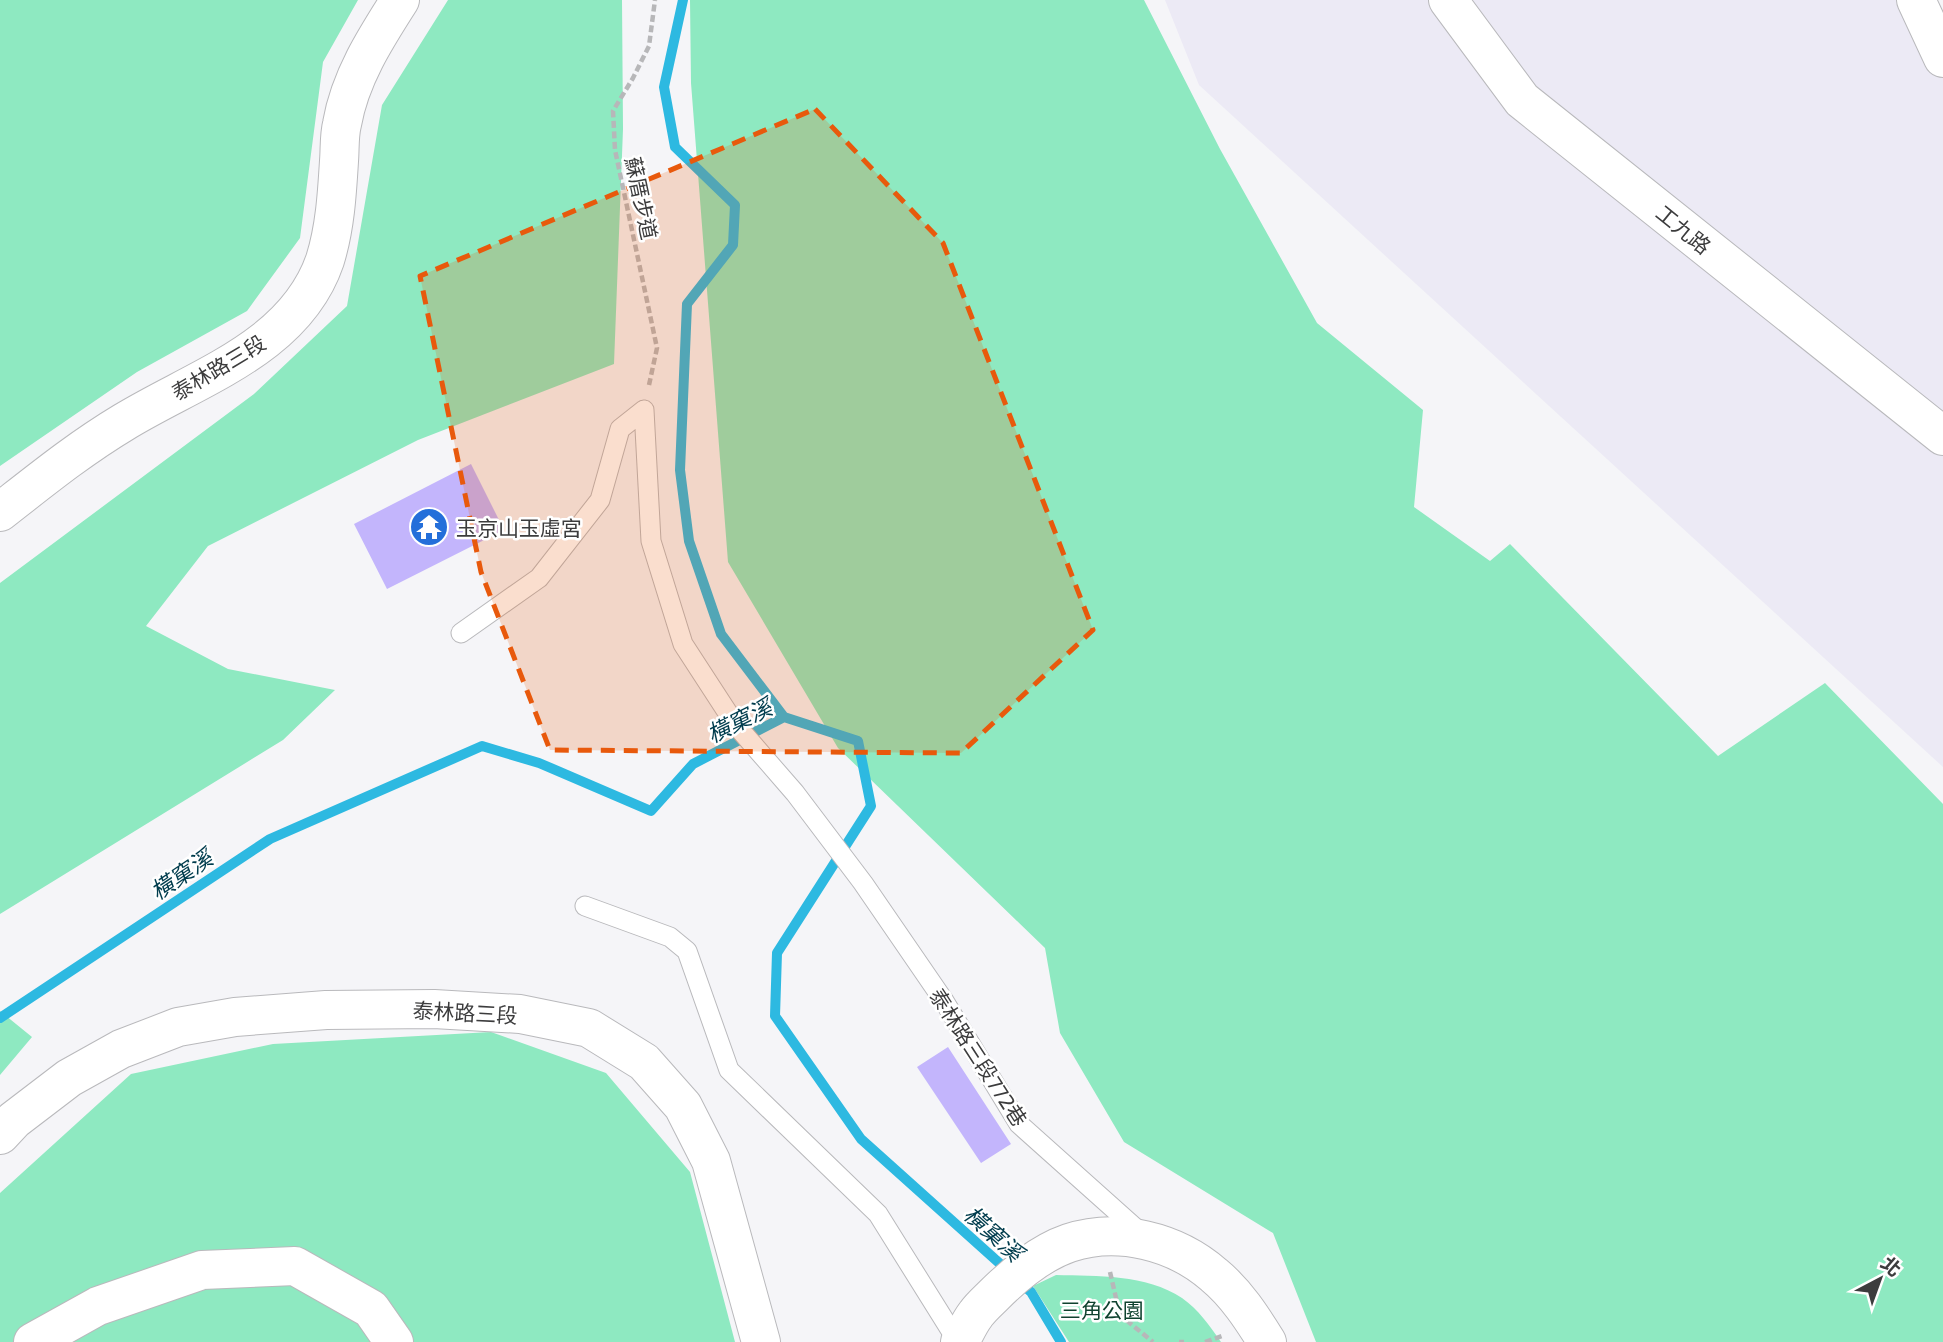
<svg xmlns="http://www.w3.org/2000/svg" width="1943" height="1342" viewBox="0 0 1943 1342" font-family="'Exo 2','Noto Sans TC',sans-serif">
	<rect width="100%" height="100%" fill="#f5f5f8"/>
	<path fill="#eceaf5" d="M 1165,0 L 1926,0 L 1943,55 L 1943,767 L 1199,85 Z"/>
	<path fill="#8ee9c1" d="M 0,0 L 358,0 L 323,62 L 300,238 L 247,311 L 137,372 L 0,466 Z
		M 448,0 L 622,0 L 623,129 L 614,364 L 418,440 L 208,546 L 146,626 L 228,669 L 335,690 L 283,740 L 0,914 L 0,583 L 254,394 L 347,306 L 382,105 Z
		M 690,0 L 1144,0 L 1220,149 L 1317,323 L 1423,410 L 1414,507 L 1490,561 L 1510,544 L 1718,756 L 1825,683 L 1943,804 L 1943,1342 L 1316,1342 L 1273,1233 L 1124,1142 L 1060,1033 L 1045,948 L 838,748 L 728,562 L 691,83 Z
		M 0,1011 L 32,1037 L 0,1075 Z
		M 491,1032 L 606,1073 L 690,1172 L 735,1342 L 0,1342 L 0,1193 L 131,1074 L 273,1044 Z
		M 1056,1275 C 1097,1276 1146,1274 1182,1298 C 1198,1309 1210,1326 1221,1342 L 1069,1342 L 1033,1286 Z"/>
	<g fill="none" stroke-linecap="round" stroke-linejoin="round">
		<path stroke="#2db9e1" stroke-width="10" d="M 683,0 L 664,87 L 675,147 L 735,205 L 733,245 L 687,304 L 680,470 L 689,541 L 721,634 L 784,717
			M 0,1018 L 270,839 L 482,746 L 539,763 L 651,811 L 693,764 L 784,717 L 858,741 L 871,806 L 777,953 L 775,1016 L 861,1139 L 1007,1270
			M 1021,1283 L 1031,1292 L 1061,1342"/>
	</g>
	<path fill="#c3b5fc" d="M 471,464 L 504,530 L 387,589 L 354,524 Z
		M 948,1047 L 1011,1144 L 981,1163 L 917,1067 Z"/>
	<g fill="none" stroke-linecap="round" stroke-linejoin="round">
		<defs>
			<path id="lane" d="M 644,410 L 651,541 L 683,644 L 735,724 L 795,793 L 863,883 L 944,1001 L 1019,1124 L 1142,1234
				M 461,633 L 539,578 L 600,500 L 620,429 L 644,410
				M 585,906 L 670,937 L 687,951 L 729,1070 L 878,1214 L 958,1342"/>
			<path id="street" d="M 1448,0 L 1522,100 L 1943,436
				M 1916,0 L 1943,58
				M 33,1342 L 98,1306 L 202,1270 L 295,1266 L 371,1309 L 394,1342"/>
			<path id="secondary" d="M 0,512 C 41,480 79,449 124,422 C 196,378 295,348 325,260 C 335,228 337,194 339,161 C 340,149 339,136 342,124 C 350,78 375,39 400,0
				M 0,1135 L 14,1120 L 69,1078 L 121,1049 L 178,1027 L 235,1017 L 326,1010 L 434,1009 L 520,1014 L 589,1028 L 644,1062 L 683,1106 L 711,1161 L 761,1342
				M 960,1342 C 965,1333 969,1323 976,1314 C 981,1307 988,1301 994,1295 C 1015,1274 1040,1253 1069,1243 C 1118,1227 1175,1241 1214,1275 C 1236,1293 1252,1318 1267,1342"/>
		</defs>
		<use href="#lane" stroke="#b9b9bc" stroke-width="21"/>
		<use href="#street" stroke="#b9b9bc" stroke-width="40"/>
		<use href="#secondary" stroke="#b9b9bc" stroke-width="40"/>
		<path stroke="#b7b7b9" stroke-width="4.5" stroke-dasharray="7 3.5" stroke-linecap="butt" d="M 649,385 L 657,348 L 615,150 L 613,111 L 633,78 L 649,46 L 655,0
			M 1110,1272 L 1120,1315 L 1153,1342
			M 1179,1342 L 1184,1342
			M 1205,1342 L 1222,1336"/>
		<use href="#lane" stroke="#fff" stroke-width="19"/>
		<use href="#street" stroke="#fff" stroke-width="38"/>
		<use href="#secondary" stroke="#fff" stroke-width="38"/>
	</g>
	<path fill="#e8590c" fill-opacity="0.2" stroke="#e8590c" stroke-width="5" stroke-dasharray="14 9" stroke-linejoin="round" d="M 815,109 L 943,243 L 1093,630 L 961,753 L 550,750 L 481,572 L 420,276 Z"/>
	<defs>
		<symbol id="temple-disc" viewBox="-11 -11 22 22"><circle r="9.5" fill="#246fda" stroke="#fff"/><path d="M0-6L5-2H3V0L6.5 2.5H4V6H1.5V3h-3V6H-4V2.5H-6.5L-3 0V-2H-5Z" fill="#fff"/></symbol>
	</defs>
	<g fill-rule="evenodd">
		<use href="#temple-disc" x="407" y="505" width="44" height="44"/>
	</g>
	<g text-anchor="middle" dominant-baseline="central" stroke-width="5" stroke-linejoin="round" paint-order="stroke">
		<g font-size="21" fill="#3c3c3d" stroke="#fff">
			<text transform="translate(642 198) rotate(78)">蘇厝步道</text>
			<text transform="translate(1684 229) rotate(39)">工九路</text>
			<text transform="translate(218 367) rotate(-31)">泰林路三段</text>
			<text transform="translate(465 1012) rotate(3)">泰林路三段</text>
			<text transform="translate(979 1057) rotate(57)">泰林路三段772巷</text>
		</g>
		<g font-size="21" fill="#3c3c3d" stroke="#fff" text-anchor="start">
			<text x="456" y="527">玉京山玉虛宮</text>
		</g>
		<g font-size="21" fill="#0f422f" stroke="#fff">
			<text x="1102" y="1309">三角公園</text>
		</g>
		<g font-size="23" font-style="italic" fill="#003c4d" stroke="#fff">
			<text transform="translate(739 720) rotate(-26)">橫窠溪</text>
			<text transform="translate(181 874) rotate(-34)">橫窠溪</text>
			<text transform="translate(994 1233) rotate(42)">橫窠溪</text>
		</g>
	</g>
	<g transform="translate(1880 1279) rotate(41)" stroke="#ffffff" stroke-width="5" paint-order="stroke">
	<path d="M0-5L12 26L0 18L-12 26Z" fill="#3c3c3d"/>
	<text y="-10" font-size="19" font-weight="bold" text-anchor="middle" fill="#3c3c3d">北</text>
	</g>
</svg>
